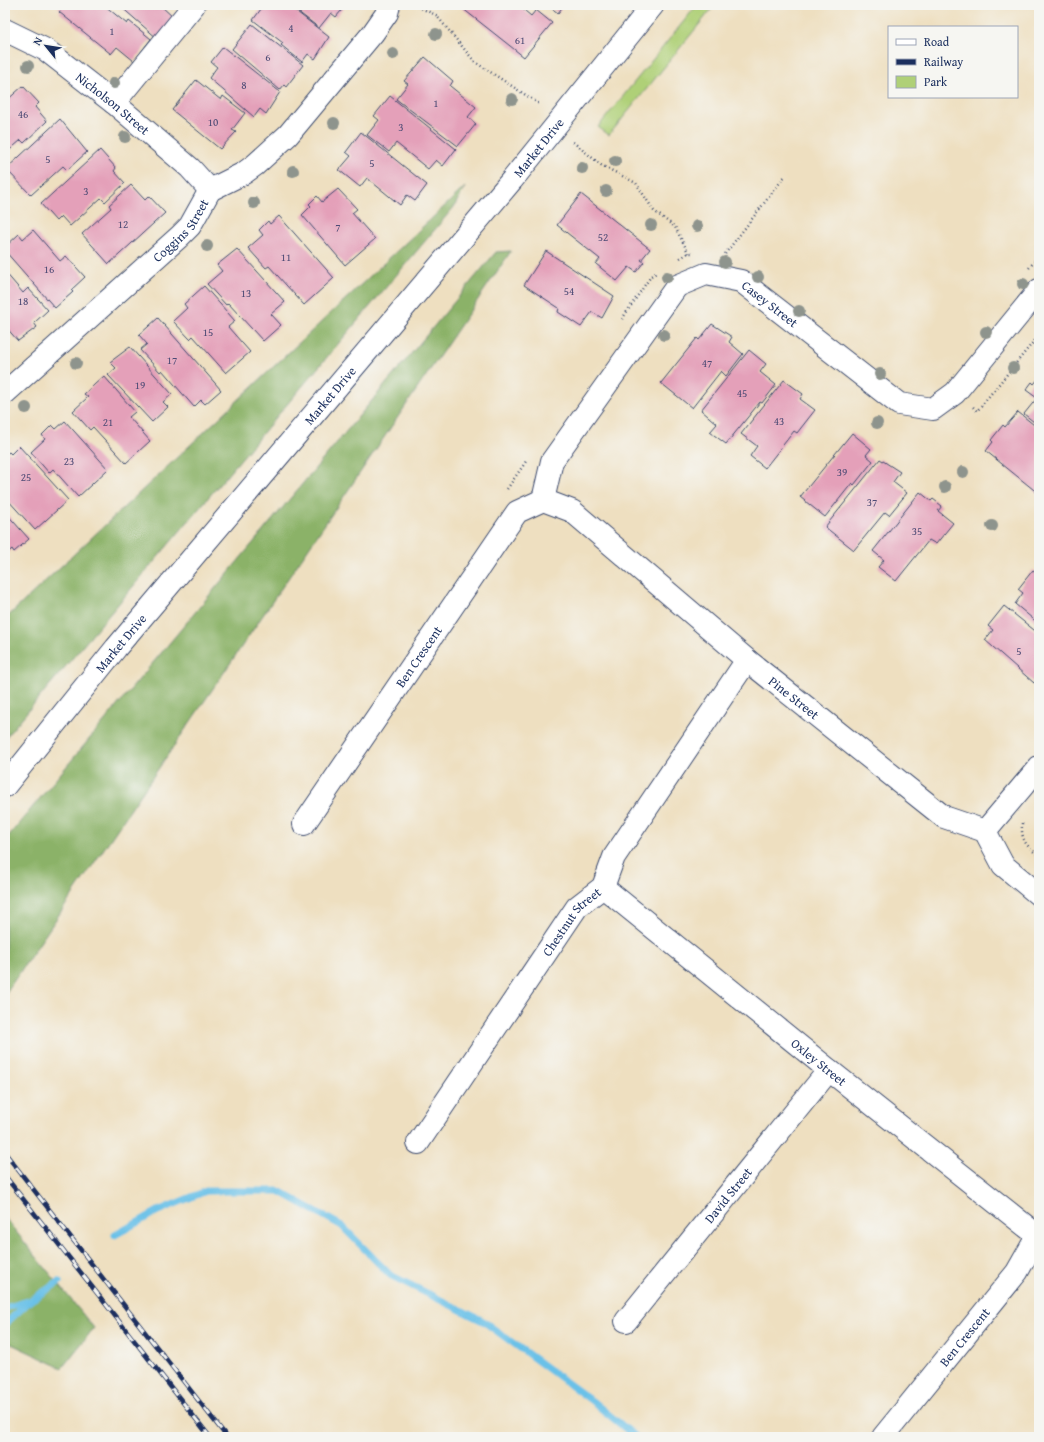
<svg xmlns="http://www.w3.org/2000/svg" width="1044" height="1442" viewBox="0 0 1044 1442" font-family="'Gentium Book Plus',serif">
	<rect width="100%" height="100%" fill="#f6f6f2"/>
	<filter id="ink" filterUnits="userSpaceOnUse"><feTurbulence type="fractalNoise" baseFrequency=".025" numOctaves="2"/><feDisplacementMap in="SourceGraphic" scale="8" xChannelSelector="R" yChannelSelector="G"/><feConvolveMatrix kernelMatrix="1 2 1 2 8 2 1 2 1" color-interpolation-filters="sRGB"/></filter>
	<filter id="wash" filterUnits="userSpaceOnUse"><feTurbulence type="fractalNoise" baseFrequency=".012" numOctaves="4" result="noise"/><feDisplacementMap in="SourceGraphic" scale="16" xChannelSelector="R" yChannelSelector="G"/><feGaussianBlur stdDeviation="0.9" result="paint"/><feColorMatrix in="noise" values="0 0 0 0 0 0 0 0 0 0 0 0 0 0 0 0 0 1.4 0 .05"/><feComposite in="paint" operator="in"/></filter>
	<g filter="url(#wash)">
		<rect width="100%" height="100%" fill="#eedfc0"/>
		<path fill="#afd077" stroke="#65806a" d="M 697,5 L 715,5 L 609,135 L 598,127 Z"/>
		<path fill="#8bb268" stroke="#537063" d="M 465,187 L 454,207 L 5,738 L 5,619 Z
			M 511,251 L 5,994 L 5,840 L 496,252 Z
			M 5,1218 L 94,1328 L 62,1368 L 5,1341 Z"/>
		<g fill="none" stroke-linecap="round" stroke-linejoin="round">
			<path stroke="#6bc1e8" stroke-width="7" d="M 115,1235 L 158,1211 L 206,1191 L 279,1191 L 342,1226 L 390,1275 L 483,1321 L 592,1401 L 636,1437
				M 5,1308 L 31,1300 L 59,1282
				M 5,1324 L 30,1301"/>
		</g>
		<g id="blocks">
			<path fill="#e4a0b9" d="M 60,5 L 104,5 L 127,24 L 129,21 L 151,39 L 134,61 L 117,47 L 111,54 L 59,12 L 61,10 L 58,7 Z
				M 119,5 L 160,5 L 175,19 L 158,39 Z
				M 264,5 L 288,5 L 329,37 L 315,59 L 308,54 L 302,62 L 281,45 L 283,43 L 253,20 Z
				M 294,5 L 346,5 L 336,17 L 331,13 L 319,28 L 297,11 L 299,9 Z
				M 464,5 L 518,5 L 531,16 L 536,10 L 552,23 L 524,57 L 462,8 Z
				M 547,5 L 564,5 L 558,13 Z
				M 252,24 L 303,65 L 286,87 L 284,85 L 280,90 L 232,49 Z
				M 223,47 L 280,92 L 266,114 L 260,109 L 254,117 L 209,78 L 217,67 L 211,62 Z
				M 425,57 L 453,81 L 450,86 L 476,107 L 468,117 L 476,124 L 458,146 L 396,99 L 408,84 L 404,81 Z
				M 196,80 L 221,100 L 223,96 L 245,113 L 232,130 L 236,132 L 220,149 L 172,110 Z
				M 23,86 L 39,103 L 35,107 L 47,121 L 24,143 L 21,140 L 5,154 L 5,102 Z
				M 390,96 L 456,149 L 443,166 L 436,160 L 428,169 L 396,143 L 389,152 L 367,135 L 379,120 L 374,116 Z
				M 60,119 L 87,152 L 67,170 L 63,166 L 31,195 L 6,169 Z
				M 361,132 L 427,185 L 415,201 L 407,195 L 400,205 L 367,178 L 360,187 L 339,170 L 351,156 L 346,152 Z
				M 100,150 L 116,168 L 114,171 L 125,183 L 105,202 L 101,198 L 70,226 L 61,216 L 56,221 L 41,204 Z
				M 131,185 L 145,200 L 149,196 L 165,213 L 109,264 L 82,234 L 111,208 L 109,205 Z
				M 338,189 L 357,209 L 352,213 L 375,239 L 345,265 L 302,215 L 311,206 L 309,204 L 317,196 L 322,202 Z
				M 581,194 L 650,249 L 641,260 L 644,262 L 636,272 L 629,267 L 617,281 L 596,264 L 600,259 L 557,225 Z
				M 279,216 L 334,278 L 304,305 L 269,266 L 266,268 L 248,248 L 263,235 L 259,230 L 268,221 L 270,224 Z
				M 33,230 L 60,261 L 66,256 L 85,277 L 71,290 L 73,292 L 55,308 L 5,251 L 5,247 L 19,234 L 23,239 Z
				M 237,249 L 285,302 L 271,314 L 281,325 L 263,341 L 228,303 L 226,305 L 207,284 L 222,271 L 217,265 Z
				M 546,251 L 614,296 L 602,318 L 592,312 L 581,327 L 558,312 L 559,308 L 524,285 Z
				M 5,272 L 23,293 L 28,288 L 48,310 L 34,323 L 37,327 L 18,341 L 5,326 Z
				M 204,286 L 235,321 L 228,327 L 250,352 L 226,373 L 193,336 L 190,339 L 173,321 L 187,308 L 184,304 Z
				M 158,318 L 221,390 L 205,404 L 201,400 L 194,407 L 162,370 L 160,372 L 140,350 L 147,344 L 139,335 Z
				M 712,324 L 732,337 L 729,342 L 743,354 L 726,376 L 721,371 L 692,408 L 661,383 L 697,338 L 699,340 Z
				M 130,347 L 172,394 L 163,402 L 168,407 L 152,422 L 108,375 L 116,368 L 110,362 Z
				M 749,350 L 766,364 L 760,372 L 776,385 L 762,403 L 760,402 L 726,444 L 710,432 L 717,424 L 701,410 Z
				M 104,376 L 135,412 L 129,417 L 150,441 L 126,463 L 93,427 L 90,430 L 73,411 L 88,397 L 84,394 Z
				M 1039,378 L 1039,426 L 1024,414 L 1037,398 L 1026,390 L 1032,382 L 1034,384 Z
				M 784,380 L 803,394 L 800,399 L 815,410 L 797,433 L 794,431 L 765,468 L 750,456 L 757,446 L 741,434 Z
				M 1018,412 L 1039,429 L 1037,433 L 1039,435 L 1039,494 L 986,451 L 993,442 L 991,440 L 1003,425 L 1005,427 Z
				M 65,421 L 108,469 L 78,497 L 53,469 L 49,473 L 31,452 L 45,439 L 42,435 L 52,425 L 56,429 Z
				M 852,433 L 871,449 L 866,455 L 873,461 L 854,485 L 852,483 L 825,517 L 800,497 Z
				M 19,446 L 68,500 L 35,530 L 7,499 L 5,501 L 5,455 L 9,452 L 11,454 Z
				M 880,459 L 900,472 L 893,482 L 907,493 L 889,515 L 885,512 L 854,550 L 825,527 Z
				M 920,492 L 931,501 L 933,499 L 942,506 L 938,511 L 953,523 L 936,544 L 929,540 L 896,581 L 878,567 L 884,560 L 873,551 Z
				M 5,512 L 29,539 L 14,552 L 12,549 L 5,555 Z
				M 1033,570 L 1039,574 L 1039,624 L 1015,604 L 1023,593 L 1018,589 Z
				M 1004,606 L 1039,634 L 1039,678 L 1034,683 L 985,640 L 993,630 L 988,626 Z"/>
		</g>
	</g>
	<g filter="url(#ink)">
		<use href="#blocks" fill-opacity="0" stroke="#3b496d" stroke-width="1"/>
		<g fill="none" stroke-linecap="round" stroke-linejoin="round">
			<defs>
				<g id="minor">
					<path id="s1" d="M 5,30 L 46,50 L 114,103 L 190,168 L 210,190"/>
					<path d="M 114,103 L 194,5"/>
					<path id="s2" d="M 5,393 L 179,237 L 190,226 L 210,190 L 244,173 L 255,165 L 288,135 L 373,33 L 387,13 L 389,5"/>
					<path id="s3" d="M 543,500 L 552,461 L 677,286 L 706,274 L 741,281 L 899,404 L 933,409 L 955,393 L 1039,290"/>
					<path id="s4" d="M 543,500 L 572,511 L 747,660 L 944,817 L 985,831 L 1003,865 L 1039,895"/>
					<path id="s5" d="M 5,786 L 116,648 L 512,180 L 653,5"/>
					<path id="s6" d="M 304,824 L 517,512 L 543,500"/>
					<path d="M 985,831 L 1039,767"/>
					<path id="s7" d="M 603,887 L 829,1070 L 1037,1235"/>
					<path id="s8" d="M 418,1143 L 577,907 L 603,887 L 614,857 L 747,660"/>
					<path id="s9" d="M 626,1321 L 829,1070"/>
					<path id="s10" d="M 883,1437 L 1017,1272 L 1039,1233"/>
				</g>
			</defs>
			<use href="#minor" stroke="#3b496d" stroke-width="24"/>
			<path stroke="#3b496d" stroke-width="2.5" stroke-dasharray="1 3" stroke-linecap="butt" d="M 414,5 L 436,15 L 475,62 L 541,105
				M 573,142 L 601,165 L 636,183 L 654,211 L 675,227 L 689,254
				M 725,254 L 785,176
				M 680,258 L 688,253 L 692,253
				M 1029,268 L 1039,256
				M 622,319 L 651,276 L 656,273
				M 973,407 L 977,411 L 1039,335
				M 507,489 L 527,460
				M 1022,823 C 1021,841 1026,845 1039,856"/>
			<use href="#minor" stroke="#fff" stroke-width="22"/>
			<defs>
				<path id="rail" d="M 5,1153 L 227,1437
					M 5,1176 L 210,1437"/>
			</defs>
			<use href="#rail" stroke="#1b2f5e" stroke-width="4.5"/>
			<use href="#rail" stroke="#f6f6f2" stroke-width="3" stroke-dasharray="9" stroke-linecap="butt"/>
		</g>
		<g fill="#8e948d">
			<circle cx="436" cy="34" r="6"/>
			<circle cx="393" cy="54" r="6"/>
			<circle cx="28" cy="66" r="6"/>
			<circle cx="114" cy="83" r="6"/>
			<circle cx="512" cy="99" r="6"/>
			<circle cx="334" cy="123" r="6"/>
			<circle cx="125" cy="137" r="6"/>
			<circle cx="615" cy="161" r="6"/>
			<circle cx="582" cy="168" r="6"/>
			<circle cx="293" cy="171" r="6"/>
			<circle cx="606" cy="191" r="6"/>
			<circle cx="254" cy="203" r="6"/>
			<circle cx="651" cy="225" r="6"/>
			<circle cx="697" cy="226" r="6"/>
			<circle cx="207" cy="246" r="6"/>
			<circle cx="725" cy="262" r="6"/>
			<circle cx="667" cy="277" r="6"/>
			<circle cx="758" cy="277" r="6"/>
			<circle cx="1023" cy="284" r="6"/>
			<circle cx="799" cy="311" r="6"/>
			<circle cx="986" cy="332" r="6"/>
			<circle cx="664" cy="335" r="6"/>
			<circle cx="76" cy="363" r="6"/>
			<circle cx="1013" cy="368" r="6"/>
			<circle cx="880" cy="374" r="6"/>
			<circle cx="26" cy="408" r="6"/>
			<circle cx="877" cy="423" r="6"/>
			<circle cx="963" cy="472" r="6"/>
			<circle cx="945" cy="487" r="6"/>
			<circle cx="992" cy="526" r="6"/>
		</g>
	</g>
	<g text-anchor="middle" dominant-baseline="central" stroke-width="3" stroke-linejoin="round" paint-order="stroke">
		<g font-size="11" fill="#4d4b75">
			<text x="291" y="28">4</text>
			<text x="112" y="31">1</text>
			<text x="520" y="40">61</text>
			<text x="268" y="57">6</text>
			<text x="244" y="85">8</text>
			<text x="436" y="103">1</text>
			<text x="23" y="114">46</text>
			<text x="213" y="122">10</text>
			<text x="401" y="127">3</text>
			<text x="48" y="159">5</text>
			<text x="372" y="163">5</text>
			<text x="86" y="191">3</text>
			<text x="123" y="224">12</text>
			<text x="338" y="227">7</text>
			<text x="603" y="237">52</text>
			<text x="286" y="257">11</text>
			<text x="49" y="269">16</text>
			<text x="569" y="291">54</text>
			<text x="246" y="293">13</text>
			<text x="23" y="301">18</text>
			<text x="208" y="332">15</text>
			<text x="172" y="360">17</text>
			<text x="707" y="363">47</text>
			<text x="140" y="385">19</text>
			<text x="742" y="393">45</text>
			<text x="779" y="421">43</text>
			<text x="108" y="422">21</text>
			<text x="69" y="461">23</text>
			<text x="842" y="472">39</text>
			<text x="26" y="477">25</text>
			<text x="872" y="502">37</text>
			<text x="917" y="531">35</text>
			<text x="1019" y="651">5</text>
		</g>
		<g font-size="13" fill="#1b2f5e" stroke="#f6f6f2">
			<text stroke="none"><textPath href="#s1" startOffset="131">Nicholson Street</textPath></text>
			<text stroke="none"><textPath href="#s5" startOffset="832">Market Drive</textPath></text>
			<text stroke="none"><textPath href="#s2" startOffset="240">Coggins Street</textPath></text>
			<text stroke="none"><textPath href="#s3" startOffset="359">Casey Street</textPath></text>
			<text stroke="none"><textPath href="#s5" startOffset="508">Market Drive</textPath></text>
			<text stroke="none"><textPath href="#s5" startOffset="184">Market Drive</textPath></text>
			<text stroke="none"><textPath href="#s6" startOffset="203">Ben Crescent</textPath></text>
			<text stroke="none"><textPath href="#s4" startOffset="321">Pine Street</textPath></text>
			<text stroke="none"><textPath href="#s8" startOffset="270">Chestnut Street</textPath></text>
			<text stroke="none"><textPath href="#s7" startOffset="278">Oxley Street</textPath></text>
			<text stroke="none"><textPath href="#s9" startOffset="162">David Street</textPath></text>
			<text stroke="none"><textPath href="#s10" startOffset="129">Ben Crescent</textPath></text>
		</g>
	</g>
	<rect width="1044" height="1442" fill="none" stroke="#f6f6f2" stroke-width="20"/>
	<rect x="888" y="26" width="130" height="72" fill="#f6f6f2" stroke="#9ea6b7"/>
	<rect x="896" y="39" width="20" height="6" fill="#ffffff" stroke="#9ea6b7"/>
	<text x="924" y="46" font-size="12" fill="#1b2f5e">Road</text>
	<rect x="896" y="59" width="20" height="6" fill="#1b2f5e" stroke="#9ea6b7"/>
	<text x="924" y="66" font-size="12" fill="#1b2f5e">Railway</text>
	<rect x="896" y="76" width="20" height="12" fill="#afd077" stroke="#9ea6b7"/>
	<text x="924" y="86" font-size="12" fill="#1b2f5e">Park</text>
	<g transform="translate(46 46) rotate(300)" stroke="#f6f6f2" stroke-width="3" paint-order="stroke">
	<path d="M0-3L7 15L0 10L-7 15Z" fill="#1b2f5e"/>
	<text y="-6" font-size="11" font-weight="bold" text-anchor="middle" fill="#1b2f5e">N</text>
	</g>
</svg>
